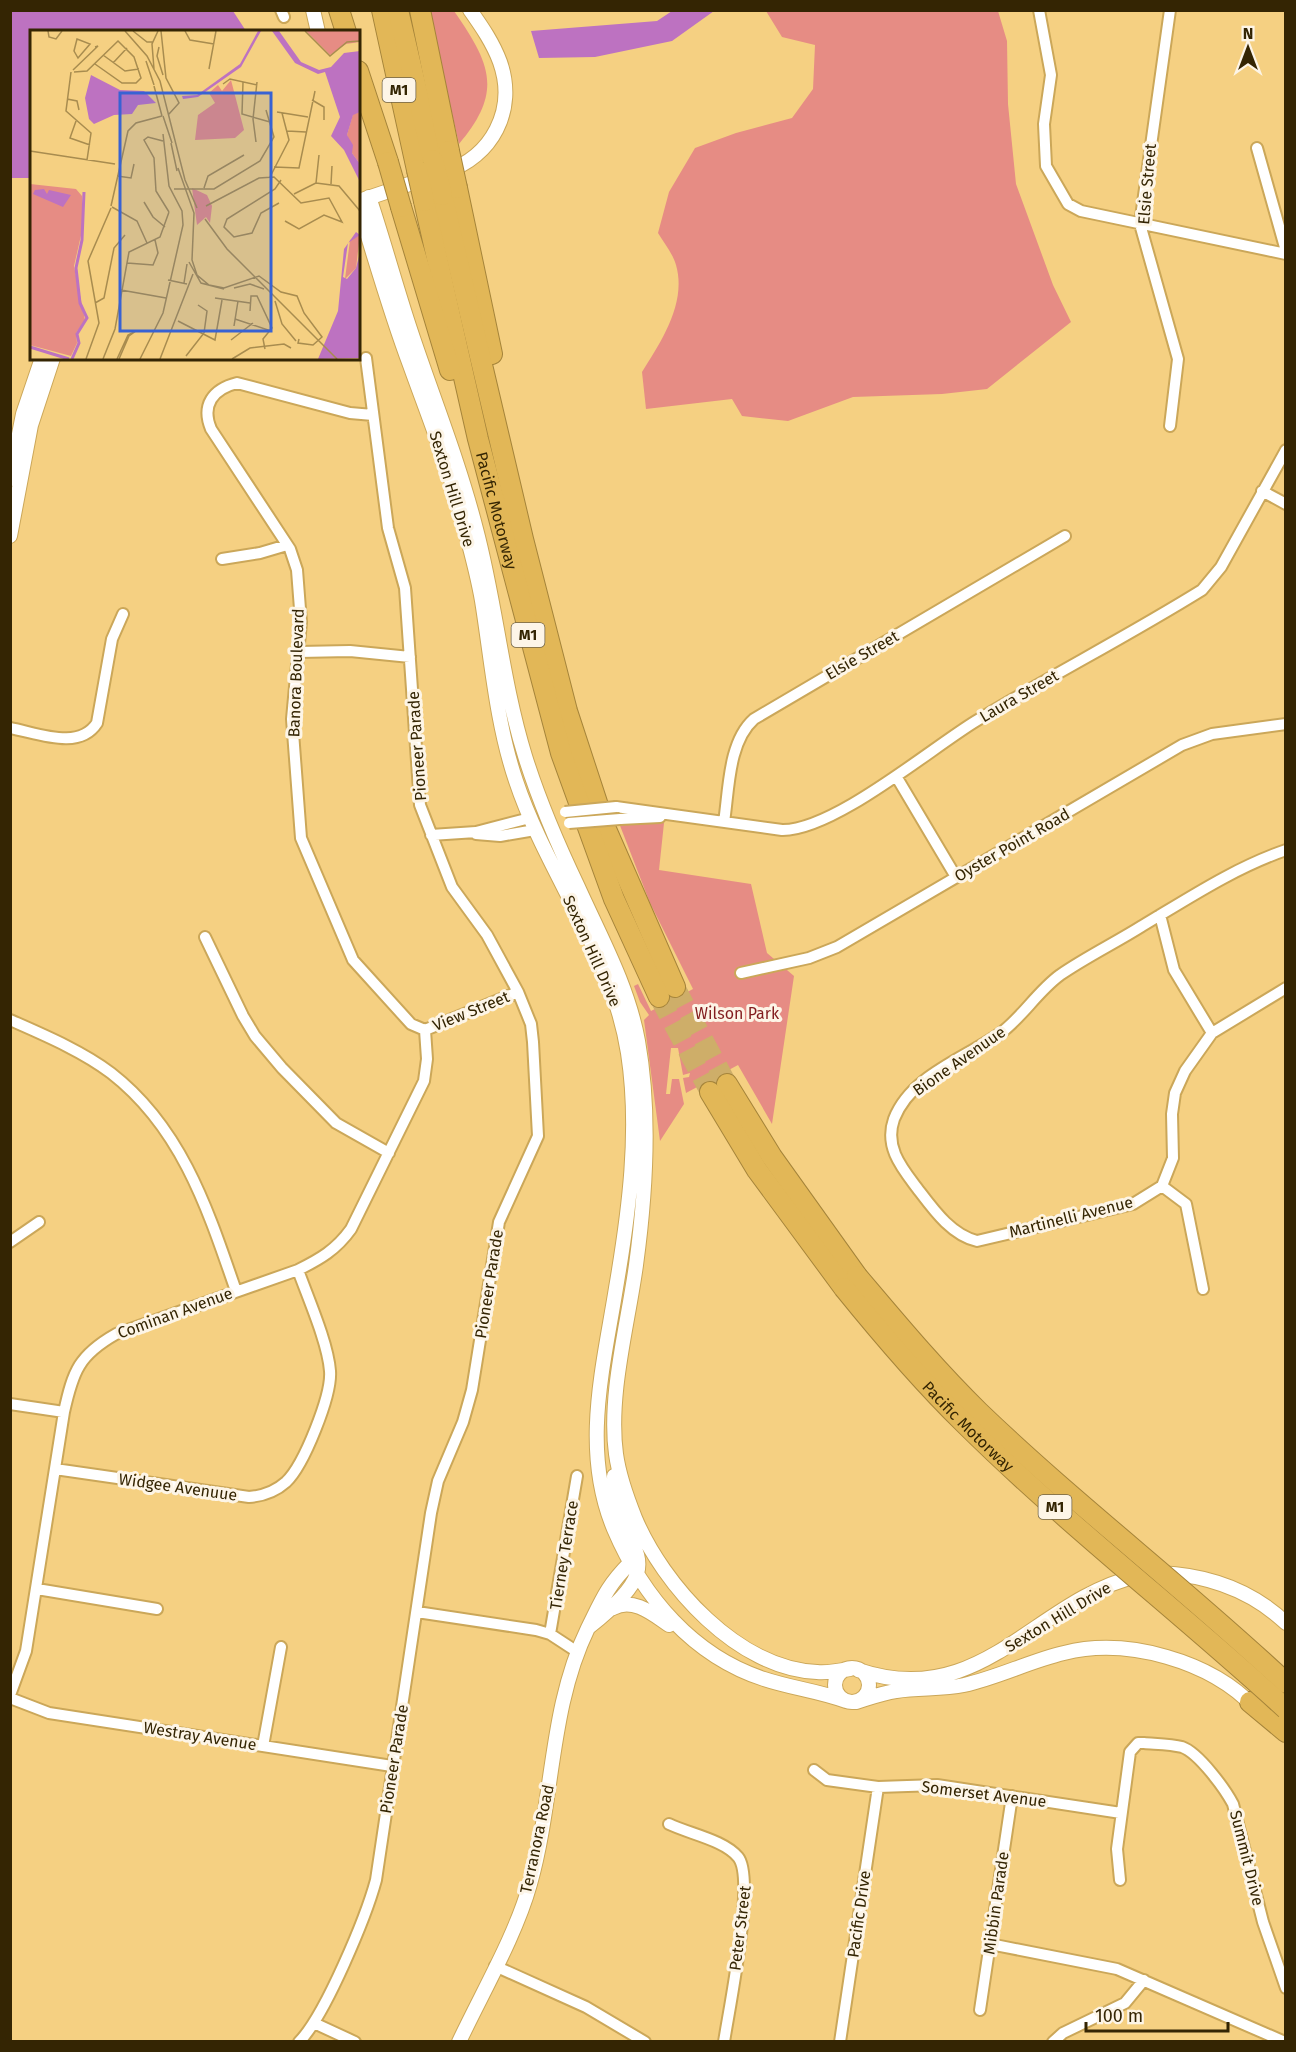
<svg xmlns="http://www.w3.org/2000/svg" width="1296" height="2052" viewBox="0 0 1296 2052" font-family="'Fira Sans',sans-serif">
	<rect width="100%" height="100%" fill="#f5d082"/>
	<path fill="#e68c84" d="M 428,11 L 454,11 C 490,63 504,91 459,144 Z
		M 766,11 L 998,11 L 1007,41 L 1008,104 L 1016,184 L 1053,285 L 1071,322 L 987,389 L 942,394 L 853,397 L 788,421 L 742,416 L 732,399 L 646,409 L 642,372 C 661,342 687,303 676,265 C 673,254 664,243 658,233 L 669,192 L 695,148 L 736,133 L 792,118 L 813,89 L 815,45 L 782,37 Z
		M 619,823 L 664,823 L 659,870 L 751,884 L 767,953 L 794,976 L 772,1124 L 738,1065 L 686,1093 L 683,1078 L 689,1077 L 690,1073 L 683,1075 L 678,1048 L 671,1048 L 666,1094 L 670,1094 L 672,1079 L 679,1079 L 684,1104 L 660,1141 L 644,1020 L 649,1015 L 640,1002 L 634,986 L 638,984 L 651,1011 L 693,989 L 650,903 Z"/>
	<path fill="#bd72c1" d="M 11,10 L 233,11 L 246,31 L 32,32 L 31,178 L 11,178 Z
		M 672,11 L 714,11 L 672,41 L 595,57 L 539,58 L 531,31 L 657,21 Z"/>
	<g fill="none" stroke-linecap="round" stroke-linejoin="round">
		<path stroke="#ceae69" stroke-width="20" stroke-dasharray="20 10" stroke-linecap="butt" d="M 675,987 L 727,1084
			M 659,997 L 710,1092"/>
		<defs>
			<path id="minor" d="M 281,10 L 284,17
				M 1039,10 L 1051,75 L 1044,124 L 1046,166 L 1068,204 L 1081,211 L 1286,254
				M 1170,10 L 1140,224 L 1178,359 L 1170,426
				M 1257,148 L 1286,251
				M 373,415 L 350,413 L 237,383 C 213,389 201,405 211,429 L 290,549 L 297,570 L 301,622 L 292,719 L 301,838 L 353,960 L 411,1024 L 425,1030
				M 1262,491 L 1286,504
				M 222,559 L 260,553 L 287,545
				M 299,652 L 350,651 L 410,657
				M 10,728 C 38,733 79,751 97,723 L 112,639 L 123,614
				M 896,776 L 956,877
				M 616,807 L 782,830 C 833,831 930,749 976,721 C 1050,676 1128,636 1202,590 L 1221,567 L 1286,450
				M 620,819 L 660,817
				M 724,822 C 729,790 728,742 754,719 L 1065,536
				M 476,834 L 500,836 L 535,830
				M 431,835 L 476,832 L 530,818
				M 1286,850 C 1234,868 1189,898 1142,926 C 1115,943 1086,957 1060,975 C 1038,991 1023,1016 1002,1032 C 966,1058 911,1075 894,1119 C 884,1147 902,1168 917,1188 C 933,1209 951,1235 977,1241 L 1133,1204 L 1162,1186 L 1173,1158 L 1172,1114 L 1175,1093 L 1185,1071 L 1212,1033 L 1286,988
				M 1160,915 L 1174,970 L 1212,1033
				M 205,937 L 243,1016 L 255,1036 L 282,1068 L 336,1123 L 389,1153
				M 741,973 L 809,958 L 837,947 L 1182,745 L 1212,734 L 1286,724
				M 10,1020 C 44,1035 82,1051 111,1073 C 182,1128 208,1210 236,1291
				M 425,1030 L 518,992
				M 1162,1186 L 1186,1204 L 1203,1289
				M 10,1242 L 39,1222
				M 10,1404 L 64,1412
				M 55,1469 L 249,1497 C 262,1496 276,1491 286,1482 C 304,1465 332,1395 330,1371 C 328,1343 308,1298 298,1270
				M 37,1589 L 157,1609
				M 417,1612 L 536,1630 L 550,1634 L 576,1651
				M 550,1634 L 577,1476
				M 10,1695 L 26,1651 L 64,1412 C 73,1371 79,1355 116,1334 L 298,1270 C 320,1259 336,1250 351,1229 L 424,1081 L 427,1059 L 425,1030
				M 10,1698 L 49,1713 L 392,1766
				M 263,1746 L 281,1647
				M 814,1770 L 827,1780 L 878,1787 L 937,1785 L 1121,1813
				M 669,1824 C 690,1834 724,1840 738,1857 C 756,1878 729,2009 724,2042
				M 1120,1880 L 1117,1849 L 1130,1752 L 1138,1743 L 1144,1743 C 1156,1744 1171,1744 1182,1747 C 1199,1753 1225,1789 1233,1804 L 1263,1922 L 1286,1988
				M 990,1944 L 1117,1969 L 1285,2042
				M 495,1966 L 586,2007 L 645,2042
				M 980,2010 L 1012,1796
				M 314,2023 L 355,2042
				M 299,2042 C 325,2016 366,1917 376,1880 L 431,1513 L 438,1481 L 463,1422 L 472,1390 L 499,1222 L 538,1136 L 533,1042 L 531,1024 L 518,992 L 487,935 L 452,887 L 420,805 L 405,588 L 388,528 L 366,358
				M 840,2042 L 878,1787
				M 1053,2042 L 1063,2033 L 1125,2003 L 1144,1980"/>
			<path id="tertiary" d="M 313,10 L 318,32
				M 445,172 C 492,157 517,110 500,62 C 493,43 482,27 470,10
				M 369,197 C 384,242 396,287 411,332 C 433,398 459,462 476,529 C 496,604 502,682 525,756 C 539,801 558,845 578,887 C 601,938 628,986 638,1041 C 651,1114 646,1192 636,1265 C 628,1324 608,1395 616,1454 C 619,1476 627,1498 635,1518 C 663,1585 738,1669 817,1672 C 828,1673 839,1671 850,1669
				M 362,200 L 427,178
				M 358,204 C 375,258 390,312 410,365 C 429,418 450,470 464,525 C 471,552 479,579 483,607 C 492,665 497,725 516,781 C 547,874 613,955 628,1053 C 640,1130 629,1212 616,1288 C 603,1369 581,1450 614,1529 C 643,1597 693,1656 764,1679 C 791,1688 819,1691 846,1701
				M 10,479 L 23,414 L 42,358
				M 10,536 L 31,425 L 53,358
				M 1160,1573 C 1208,1575 1250,1589 1286,1623
				M 613,1608 C 633,1597 653,1614 669,1625
				M 589,1627 C 683,1553 614,1556 614,1476
				M835 1685a17 17 0 1 1 34 0a17 17 0 1 1-34 0Z
				M 858,1670 C 982,1712 1035,1599 1138,1576
				M 856,1702 C 869,1698 882,1693 896,1691 C 919,1687 941,1690 964,1685 C 999,1677 1030,1661 1064,1653 C 1127,1637 1211,1661 1255,1708
				M 459,2042 C 482,1993 516,1935 530,1884 C 554,1799 549,1708 588,1628 C 602,1600 607,1586 630,1563"/>
			<g id="motorway">
				<path d="M 339,10 L 346,32"/>
				<path d="M 382,10 L 417,170"/>
				<path d="M 398,10 L 433,160"/>
				<path d="M 420,10 L 449,151"/>
				<path d="M 358,71 L 388,162"/>
				<path d="M 457,188 L 492,354"/>
				<path d="M 442,195 L 523,539 L 567,711 L 605,827 L 675,987"/>
				<path id="s1" d="M 424,201 L 478,439 L 561,753 L 614,899 L 659,997"/>
				<path d="M 401,207 L 450,370"/>
				<path d="M 727,1084 L 772,1157 L 857,1276"/>
				<path d="M 710,1092 L 757,1170 L 844,1288"/>
				<path d="M 1250,1702 L 1286,1732"/>
			</g>
		</defs>
		<use href="#minor" stroke="#cba759" stroke-width="14"/>
		<use href="#tertiary" stroke="#cba759" stroke-width="16"/>
		<use href="#motorway" stroke="#a5843a" stroke-width="22"/>
		<use href="#minor" stroke="#fff" stroke-width="10"/>
		<use href="#tertiary" stroke="#fff" stroke-width="14"/>
		<use href="#motorway" stroke="#e2b757" stroke-width="20"/>
		<defs>
			<path id="minor-bridge" d="M 565,812 L 616,807
				M 569,823 L 620,819"/>
			<g id="motorway-bridge">
				<path d="M 449,151 L 457,188"/>
				<path d="M 433,160 L 442,195"/>
				<path d="M 388,162 L 401,207"/>
				<path d="M 417,170 L 424,201"/>
				<path d="M 857,1276 C 896,1322 935,1369 979,1412 C 1077,1506 1186,1589 1286,1683"/>
				<path id="s2" d="M 844,1288 C 882,1335 921,1381 965,1424 C 1066,1524 1180,1612 1286,1709"/>
			</g>
		</defs>
		<use href="#minor-bridge" stroke="#cba759" stroke-width="14" stroke-linecap="butt"/>
		<use href="#motorway-bridge" stroke="#a5843a" stroke-width="22" stroke-linecap="butt"/>
		<use href="#minor-bridge" stroke="#fff" stroke-width="10"/>
		<use href="#motorway-bridge" stroke="#e2b757" stroke-width="20"/>
	</g>
	<g text-anchor="middle" dominant-baseline="central" stroke-width="6" stroke-linejoin="round" paint-order="stroke">
		<g fill="#fdf5e7" stroke="#706347" stroke-width="1.5">
			<rect x="382.5" y="78" width="33" height="24" rx="4.5"/>
			<rect x="511.5" y="623" width="33" height="24" rx="4.5"/>
			<rect x="1038.5" y="1495" width="33" height="24" rx="4.5"/>
		</g>
		<g font-size="15" font-weight="bold" fill="#342503">
			<text x="399" y="90">M1</text>
			<text x="528" y="635">M1</text>
			<text x="1055" y="1507">M1</text>
		</g>
		<g font-size="16" fill="#342503" stroke="#fdf5e7">
			<text transform="translate(1147 184) rotate(-85)">Elsie Street</text>
			<text transform="translate(452 489) rotate(73)">Sexton Hill Drive</text>
			<text stroke="none"><textPath href="#s1" startOffset="318">Pacific Motorway</textPath></text>
			<text transform="translate(862 655) rotate(-30)">Elsie Street</text>
			<text transform="translate(296 673) rotate(-88)">Banora Boulevard</text>
			<text transform="translate(1019 696) rotate(-30)">Laura Street</text>
			<text transform="translate(417 746) rotate(-94)">Pioneer Parade</text>
			<text transform="translate(1012 845) rotate(-30)">Oyster Point Road</text>
			<text transform="translate(592 951) rotate(66)">Sexton Hill Drive</text>
			<text transform="translate(471 1011) rotate(-22)">View Street</text>
			<text transform="translate(959 1061) rotate(-35)">Bione Avenuue</text>
			<text transform="translate(1071 1217) rotate(-14)">Martinelli Avenue</text>
			<text transform="translate(489 1284) rotate(-81)">Pioneer Parade</text>
			<text transform="translate(175 1313) rotate(-20)">Cominan Avenue</text>
			<text stroke="none"><textPath href="#s2" startOffset="186">Pacific Motorway</textPath></text>
			<text transform="translate(178 1487) rotate(8)">Widgee Avenuue</text>
			<text transform="translate(564 1555) rotate(-81)">Tierney Terrace</text>
			<text transform="translate(1058 1617) rotate(-31)">Sexton Hill Drive</text>
			<text transform="translate(200 1736) rotate(9)">Westray Avenue</text>
			<text transform="translate(394 1759) rotate(-81)">Pioneer Parade</text>
			<text transform="translate(984 1794) rotate(7)">Somerset Avenue</text>
			<text transform="translate(537 1839) rotate(-78)">Terranora Road</text>
			<text transform="translate(1247 1858) rotate(76)">Summit Drive</text>
			<text transform="translate(996 1903) rotate(-82)">Mibbin Parade</text>
			<text transform="translate(859 1914) rotate(-82)">Pacific Drive</text>
			<text transform="translate(740 1928) rotate(-83)">Peter Street</text>
		</g>
		<g font-size="16" fill="#821c1e" stroke="#fdf5e7">
			<text x="737" y="1013">Wilson Park</text>
		</g>
	</g>
	<g transform="translate(30 30)">
		<rect width="330" height="330" fill="#f5d082"/>
		<path d="M 276,1 L 330,1 L 330,12 L 316,14 L 300,25 ZM 201,50 L 214,100 L 205,108 L 165,110 L 168,85 L 185,73 L 179,63 L 188,55 L 192,61 ZM 330,82 L 330,134 L 322,123 L 317,105 L 323,84 ZM 0,154 L 46,159 L 52,166 L 52,201 L 44,236 L 55,290 L 46,303 L 47,313 L 41,326 L 0,315 ZM 162,158 L 177,165 L 182,176 L 180,193 L 176,187 L 167,195 ZM 330,205 L 326,238 L 315,249 L 320,210 Z" fill="#e68c84"/>
		<path d="M 228,1 L 231,1 L 211,37 L 168,67 L 153,69 L 152,66 L 167,65 L 210,34 ZM 242,1 L 249,1 L 271,32 L 289,40 L 301,37 L 314,23 L 330,21 L 330,82 L 323,85 L 317,105 L 323,115 L 322,123 L 330,134 L 330,152 L 314,120 L 301,106 L 310,87 L 295,42 L 288,44 L 265,33 ZM 61,45 L 90,60 L 114,61 L 126,73 L 108,75 L 102,84 L 84,85 L 64,94 L 59,89 L 55,68 ZM 14,159 L 17,164 L 19,160 L 41,165 L 33,177 L 3,164 L 5,160 ZM 326,202 L 330,205 L 318,213 L 313,247 L 317,249 L 326,238 L 330,222 L 330,328 L 288,329 L 308,281 L 314,219 Z" fill="#bd72c1"/>
		<path fill="none" stroke="#bd72c1" stroke-width="3" d="M 0,317 L 39,329M 42,329 L 49,313 L 47,304 L 57,288 L 50,273 L 46,238 L 52,210 L 54,162"/>
		<path fill="none" stroke="#a88c4f" stroke-width="1.5" d="M 18,1 L 19,7 L 26,9 L 32,1M 95,1 L 117,26 L 130,51 L 155,150 L 167,178M 103,1 L 117,12 L 123,12M 131,1 L 136,48 L 149,73 L 139,84M 155,1 L 160,10 L 184,14M 275,1 L 300,26 L 317,12 L 330,11M 47,9 L 60,14 L 48,28 L 44,21 ZM 129,17 L 127,26 L 133,45M 73,25 L 95,41 L 109,39M 116,31 L 124,55M 83,33 L 97,18M 124,39 L 122,14 L 128,1M 179,39 L 186,1M 43,40 L 68,16 L 65,17M 41,42 L 36,81 L 61,103 L 57,130M 44,42 L 57,41 L 88,11 L 104,27 L 111,48 L 106,53 L 92,53 L 65,34M 213,52 L 212,84 L 240,92M 193,54 L 200,49 L 227,55M 124,56 L 132,86M 37,69 L 47,71 L 49,80M 282,70 L 294,77 L 294,90M 247,82 L 278,87M 133,86 L 142,113M 46,91 L 40,108 L 60,115M 257,101 L 276,102M 133,111 L 118,107 L 114,110 L 124,128 L 126,161 L 139,182M 226,112 L 223,89 L 227,52M 141,113 L 147,141M 0,121 L 85,134M 244,137 L 269,138 L 285,61M 148,138 L 164,183 L 162,230 L 167,245 L 179,255 L 194,258 L 229,246 L 251,262 L 267,266 L 274,283 L 292,307 L 283,315 L 268,313 L 269,309M 87,146 L 101,148 L 104,134M 240,147 L 259,110 L 252,83M 286,153 L 309,156 L 330,181M 301,154 L 302,136M 174,158 L 178,146 L 214,125M 144,159 L 184,159 L 230,131 L 244,107 L 236,80M 264,164 L 286,153 L 289,125M 114,172 L 123,187 L 135,197M 249,173 L 231,183 L 222,203 L 204,207 L 194,197 L 197,189 L 245,159 L 251,150M 81,176 L 98,101 L 106,93 L 132,86M 176,176 L 229,148 L 244,147 L 271,173 L 299,168 L 312,192 L 294,185 L 269,199 L 255,191M 82,177 L 107,191 L 117,213M 175,189 L 197,219 L 307,329M 159,232 L 171,253 L 194,259M 97,233 L 123,235 L 128,223 L 125,210M 138,250 L 157,254M 154,253 L 157,234M 204,258 L 220,254 L 234,259M 91,260 L 136,268M 185,268 L 220,273M 245,271 L 252,294 L 266,311M 65,273 L 74,268 L 84,218 L 95,205M 220,281 L 221,266 L 227,266 L 242,298 L 233,309 L 235,319M 205,289 L 241,301M 148,291 L 185,310 L 192,270M 204,296 L 208,271M 201,310 L 223,293M 156,326 L 174,303 L 177,281 L 168,275M 56,329 L 69,293 L 58,231 L 81,178M 73,329 L 85,299 L 99,222 L 130,207 L 139,182M 87,329 L 98,305 L 106,301 L 99,306 L 89,329M 110,329 L 133,283 L 153,195 L 152,181 L 139,156 L 133,104M 130,329 L 163,244M 202,329 L 220,318 L 254,314 L 261,318"/>
		<path fill="#3862d3" fill-opacity="0.15" stroke="#3862d3" stroke-width="3" d="M 90,63 L 241,63 L 241,301 L 90,301 Z"/>
		<rect width="330" height="330" fill="none" stroke="#342503" stroke-width="3"/>
	</g>
	<rect width="1296" height="2052" fill="none" stroke="#342503" stroke-width="24"/>
	<g transform="translate(1248 48)" stroke="#fdf5e7" stroke-width="4.5" paint-order="stroke">
	<path d="M0-4.5L10 22L0 15L-10 22Z" fill="#342503"/>
	<text y="-9" font-size="16" font-weight="bold" text-anchor="middle" fill="#342503">N</text>
	</g>
	<path d="M1086 2022v9h142v-9" fill="none" stroke="#342503" stroke-width="3"/>
	<text x="1095" y="2022" font-size="18" fill="#342503" stroke="#fdf5e7" stroke-width="4.5" paint-order="stroke">100 m</text>
</svg>
